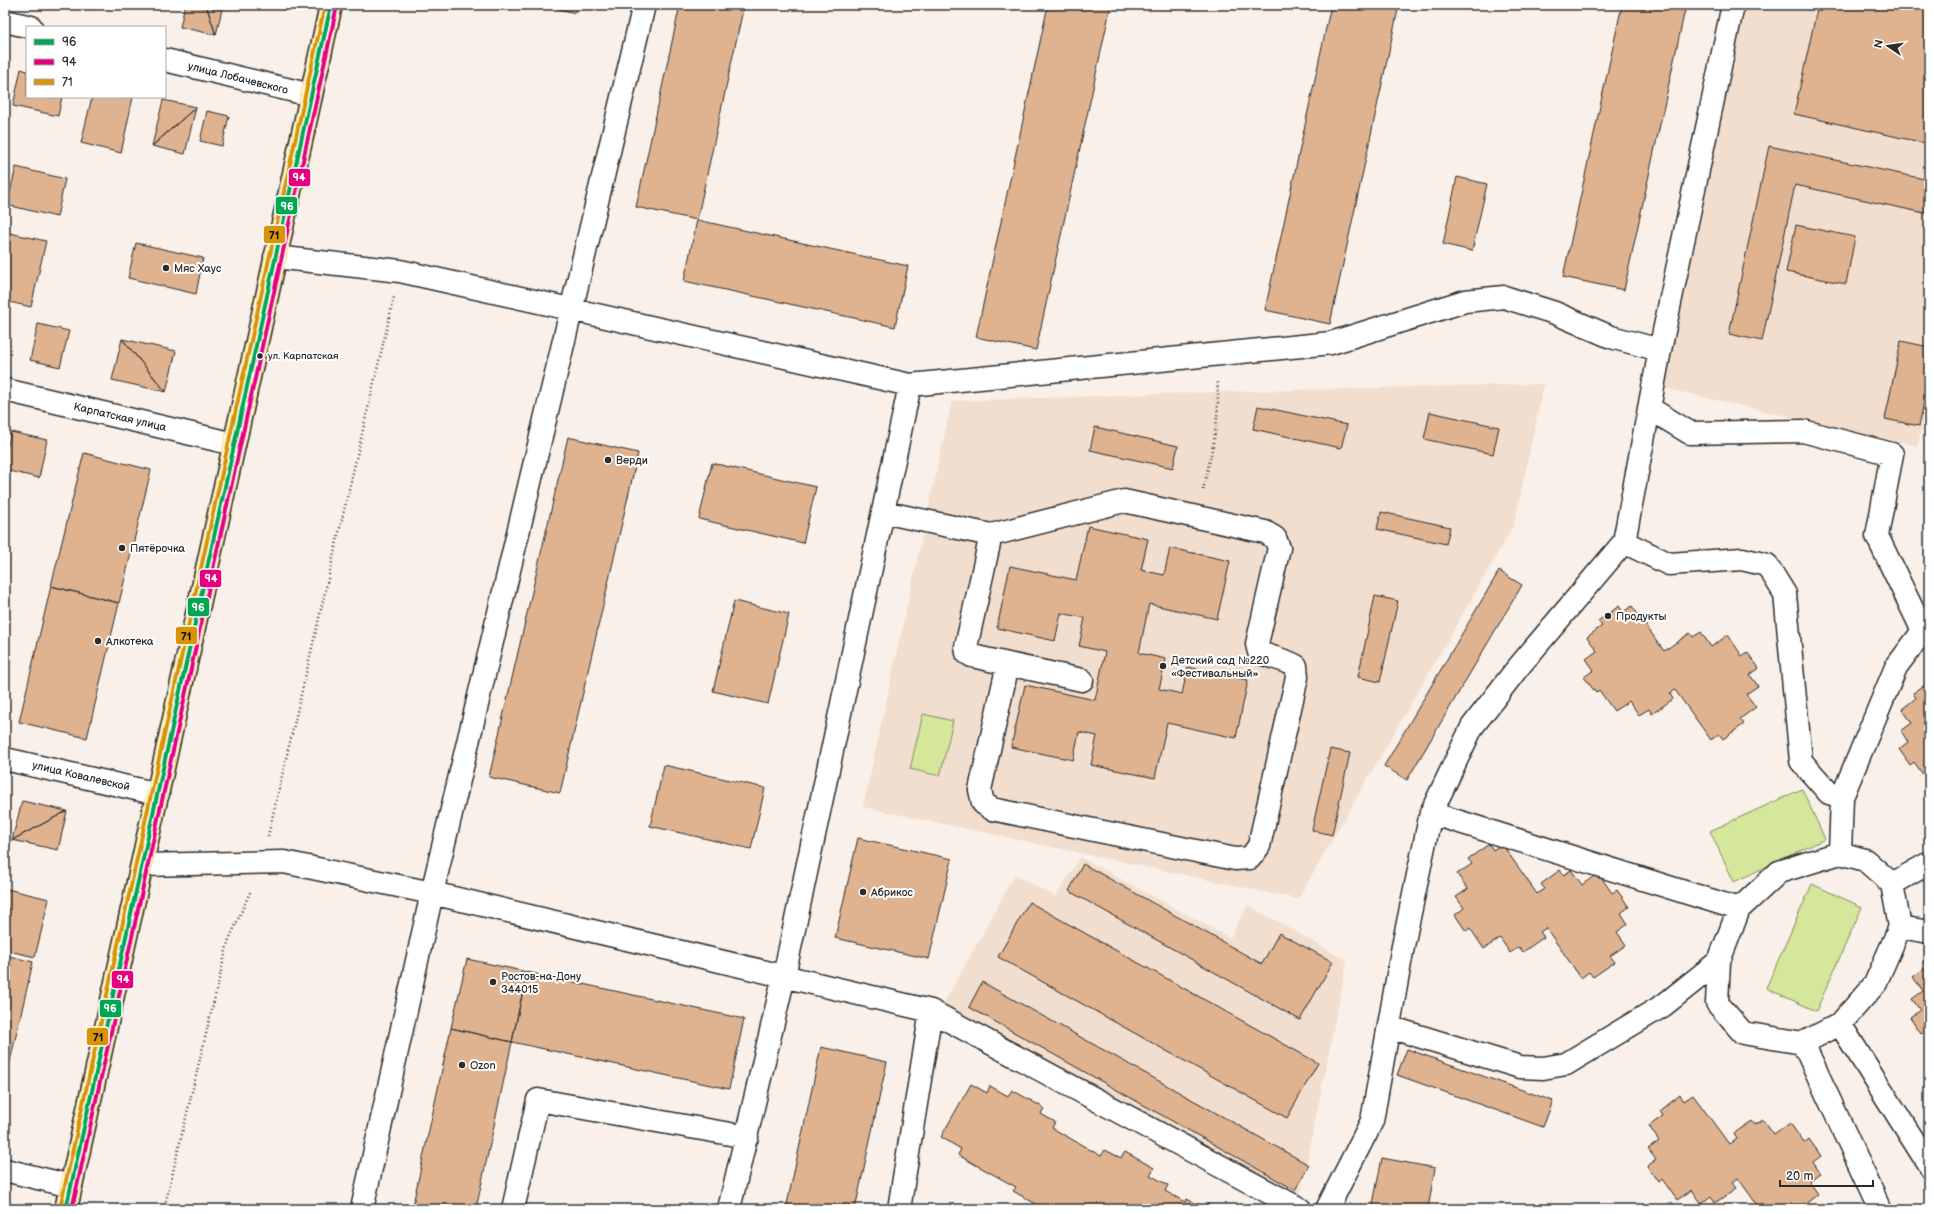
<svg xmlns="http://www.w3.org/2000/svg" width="1934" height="1214" viewBox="0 0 1934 1214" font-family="'Balsamiq Sans',sans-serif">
	<rect width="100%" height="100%" fill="#f9f0e9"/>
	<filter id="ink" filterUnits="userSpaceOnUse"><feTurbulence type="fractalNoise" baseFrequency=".025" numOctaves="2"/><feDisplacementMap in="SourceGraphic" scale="8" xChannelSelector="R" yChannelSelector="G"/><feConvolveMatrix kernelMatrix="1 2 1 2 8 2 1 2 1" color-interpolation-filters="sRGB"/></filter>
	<g filter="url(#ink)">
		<path fill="#f1dece" d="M 1743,5 L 1929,5 L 1929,391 L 1918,446 L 1663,388 Z
			M 1544,384 L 1514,525 L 1298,899 L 863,807 L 952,401 L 1218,392 Z
			M 1080,857 L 1230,938 L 1248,905 L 1347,961 L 1300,1197 L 942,1007 L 1015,875 L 1056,897 Z"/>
		<path fill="#d5e79b" stroke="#808963" d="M 923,714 L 953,721 L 940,776 L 910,769 Z
			M 1802,789 L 1825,839 L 1734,882 L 1710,831 Z
			M 1812,884 L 1862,907 L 1816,1011 L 1766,988 Z"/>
		<path fill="#dfb390" stroke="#2b2b2b" d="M 185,5 L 206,5 L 216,35 L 180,27 Z
			M 206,5 L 223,5 L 216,35 Z
			M 556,5 L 577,5 L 575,13 L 555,8 Z
			M 680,5 L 744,5 L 697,220 L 636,207 Z
			M 1048,5 L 1111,5 L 1036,350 L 976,337 Z
			M 1331,5 L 1399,5 L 1330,324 L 1265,310 Z
			M 1622,5 L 1686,5 L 1624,290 L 1563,277 Z
			M 1818,5 L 1929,5 L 1929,144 L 1794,114 Z
			M 21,69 L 27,71 L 27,97 L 62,97 L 58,116 L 13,106 Z
			M 92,97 L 133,97 L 121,153 L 81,143 Z
			M 163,100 L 196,107 L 152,146 Z
			M 196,107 L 185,154 L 152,146 Z
			M 207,111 L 229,116 L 222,146 L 200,141 Z
			M 1769,146 L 1929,180 L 1929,214 L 1795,185 L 1762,341 L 1729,334 Z
			M 16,167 L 65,179 L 57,217 L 7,205 Z
			M 1457,177 L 1487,184 L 1472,251 L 1443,244 Z
			M 697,220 L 908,266 L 895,327 L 684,281 Z
			M 1796,225 L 1855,237 L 1846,284 L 1786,272 Z
			M 5,232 L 46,241 L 31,307 L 5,301 Z
			M 136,243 L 203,258 L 196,294 L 128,278 Z
			M 38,324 L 69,331 L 60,367 L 30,360 Z
			M 122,339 L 166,392 L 112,380 Z
			M 122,339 L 176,351 L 166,392 Z
			M 1901,341 L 1929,347 L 1929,378 L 1919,426 L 1885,419 Z
			M 1258,406 L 1347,425 L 1341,448 L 1253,429 Z
			M 1430,412 L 1499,427 L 1493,454 L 1424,439 Z
			M 1095,427 L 1178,446 L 1173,468 L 1090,450 Z
			M 11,432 L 47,440 L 39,478 L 5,470 L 5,457 Z
			M 568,437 L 638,453 L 560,793 L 489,777 Z
			M 84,453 L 151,470 L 119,603 L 51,586 Z
			M 712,463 L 816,487 L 803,543 L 699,519 Z
			M 1381,512 L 1450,527 L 1446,544 L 1377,529 Z
			M 1088,526 L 1148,539 L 1141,570 L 1164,575 L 1170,548 L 1230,561 L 1217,619 L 1149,604 L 1139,653 L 1166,659 L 1159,689 L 1182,694 L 1188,667 L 1248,680 L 1236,738 L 1167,723 L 1155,778 L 1091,765 L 1097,736 L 1079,732 L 1073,760 L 1011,747 L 1025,685 L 1095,700 L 1105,652 L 1079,646 L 1085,618 L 1061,613 L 1055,641 L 997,628 L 1010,566 L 1076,580 Z
			M 1499,571 L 1522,585 L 1407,780 L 1384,766 Z
			M 51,586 L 119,603 L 87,738 L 19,722 Z
			M 1375,596 L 1398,601 L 1380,682 L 1358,677 Z
			M 734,601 L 789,614 L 768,704 L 713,691 Z
			M 1619,606 L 1623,612 L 1632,606 L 1664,651 L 1690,633 L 1693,637 L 1701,632 L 1711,647 L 1728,635 L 1742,656 L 1747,652 L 1759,668 L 1750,675 L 1758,686 L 1746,694 L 1756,707 L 1740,719 L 1744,724 L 1723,739 L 1719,734 L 1711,740 L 1675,690 L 1670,694 L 1673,699 L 1652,714 L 1649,709 L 1639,715 L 1629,701 L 1614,711 L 1599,690 L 1596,693 L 1584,677 L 1594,670 L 1586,659 L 1597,651 L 1587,637 L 1602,626 L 1598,621 Z
			M 1929,682 L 1929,783 L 1914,762 L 1910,765 L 1899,749 L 1908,742 L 1901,731 L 1912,723 L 1902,709 L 1916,698 L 1913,693 Z
			M 1330,749 L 1350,753 L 1332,835 L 1312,830 Z
			M 664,765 L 765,788 L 751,849 L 650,826 Z
			M 22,801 L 67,811 L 12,840 Z
			M 67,811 L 58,850 L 12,840 Z
			M 858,838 L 952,859 L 929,959 L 835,938 Z
			M 1489,844 L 1493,850 L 1502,844 L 1537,894 L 1545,889 L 1541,884 L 1560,870 L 1564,875 L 1571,870 L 1582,885 L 1598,873 L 1612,893 L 1617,890 L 1629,907 L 1621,913 L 1628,924 L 1617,932 L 1626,945 L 1610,956 L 1615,962 L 1593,977 L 1589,972 L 1581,978 L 1546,928 L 1540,932 L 1544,937 L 1523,952 L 1519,947 L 1510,953 L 1500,938 L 1484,949 L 1470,928 L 1466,931 L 1455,915 L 1464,908 L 1456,897 L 1468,889 L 1457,874 L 1472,864 L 1468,859 Z
			M 1083,864 L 1262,964 L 1279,933 L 1333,962 L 1300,1020 L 1069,891 Z
			M 7,889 L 49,899 L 35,957 L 5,950 L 5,898 Z
			M 1029,902 L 1318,1063 L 1287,1118 L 998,957 Z
			M 5,955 L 33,962 L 5,1083 Z
			M 1929,957 L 1929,1036 L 1925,1030 L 1921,1033 L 1910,1017 L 1920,1010 L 1912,999 L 1923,991 L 1913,977 L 1928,966 L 1924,961 Z
			M 467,959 L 527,972 L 512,1042 L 451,1028 Z
			M 527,972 L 744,1019 L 729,1089 L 512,1042 Z
			M 982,982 L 1309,1165 L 1295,1190 L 969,1007 Z
			M 451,1028 L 512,1042 L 476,1209 L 412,1209 Z
			M 821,1047 L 887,1062 L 855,1209 L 786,1209 Z
			M 1407,1049 L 1553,1101 L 1543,1127 L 1397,1075 Z
			M 971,1084 L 987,1093 L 990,1086 L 1008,1096 L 1012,1090 L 1044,1108 L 1041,1114 L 1055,1122 L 1052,1128 L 1101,1156 L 1105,1150 L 1121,1158 L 1125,1152 L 1154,1168 L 1150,1175 L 1168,1185 L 1165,1191 L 1185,1202 L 1187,1199 L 1205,1209 L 1045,1209 L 1013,1191 L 1016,1187 L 958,1155 L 961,1149 L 941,1137 Z
			M 1680,1095 L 1684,1101 L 1693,1095 L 1729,1144 L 1736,1139 L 1733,1134 L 1752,1121 L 1755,1125 L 1763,1120 L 1774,1135 L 1790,1123 L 1804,1143 L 1809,1139 L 1821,1156 L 1813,1162 L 1820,1173 L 1809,1181 L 1818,1194 L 1803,1206 L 1805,1209 L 1760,1209 L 1738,1178 L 1732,1183 L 1736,1188 L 1715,1203 L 1711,1197 L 1702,1204 L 1692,1190 L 1677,1200 L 1662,1179 L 1658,1182 L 1647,1166 L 1656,1160 L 1648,1149 L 1659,1141 L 1649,1126 L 1663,1116 L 1660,1111 Z
			M 1382,1158 L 1435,1168 L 1428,1209 L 1372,1209 Z
			M 1208,1204 L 1216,1209 L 1205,1209 Z"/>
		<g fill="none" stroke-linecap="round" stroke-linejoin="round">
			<defs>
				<path id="minor" d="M 5,21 L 31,27
					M 165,60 L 311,95
					M 275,257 L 400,271 L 910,385 L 1331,343 L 1465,301 L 1504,297 L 1555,313 L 1611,337 L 1660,350
					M 5,390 L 234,444
					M 1649,408 L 1690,433 L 1803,431 L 1892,454 L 1877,536 L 1923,631
					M 883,512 L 991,535 L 966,647 L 967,653 L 972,656 L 1008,664 L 980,790 L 983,803 L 992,809 L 1235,859 L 1250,858 L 1259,846 L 1297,677 L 1296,666 C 1284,659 1271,658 1259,652 L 1257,644 L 1279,548 L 1275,538 L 1265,532 L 1124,501 L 991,535
					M 1624,542 L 1669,564 L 1742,559 L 1767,565 L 1785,594 L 1801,761 L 1829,793 L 1842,797
					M 1008,664 L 1082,680
					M 5,759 L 158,794
					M 1431,813 L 1739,909
					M 1840,853 L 1865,860 L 1892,884 L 1900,927 L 1875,984 L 1840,1024 L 1803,1043 L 1743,1033 L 1717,1003 L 1719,961 L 1739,909 L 1779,872 Z
					M 1840,853 L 1842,797 L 1896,667 L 1923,631
					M 142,865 L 284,862 L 432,893 L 931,1011 L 1300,1209
					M 1892,884 L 1929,863
					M 1900,927 L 1929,932
					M 1840,1024 L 1929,1165
					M 1389,1027 L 1520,1067 L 1543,1068 L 1566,1064 L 1664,1005 L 1719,961
					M 1803,1043 L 1880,1209
					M 5,1170 L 71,1186
					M 362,1209 L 432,893 L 644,5
					M 513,1209 L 538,1100 L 747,1137
					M 729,1209 L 784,976 L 910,385
					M 899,1209 L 931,1011
					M 1327,1209 L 1372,1121 L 1403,946 L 1431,813 L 1472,727 L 1516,670 L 1624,542 L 1660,350 L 1733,5"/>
				<path id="major" d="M 66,1209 L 331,5"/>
			</defs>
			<use href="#minor" stroke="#2b2b2b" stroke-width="25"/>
			<use href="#major" stroke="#2b2b2b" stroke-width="25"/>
			<path stroke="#2b2b2b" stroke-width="2.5" stroke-dasharray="1 3" stroke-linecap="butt" d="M 1203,490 C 1211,454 1221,418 1217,381
				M 268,836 L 394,297
				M 164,1209 L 228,942 L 251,890"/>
			<use href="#minor" stroke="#fff" stroke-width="22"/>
			<use href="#major" stroke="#f9df96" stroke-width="22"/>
			<defs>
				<path id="bus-1" d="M 66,1209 L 331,5"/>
				<path id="bus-2" d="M 72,1209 L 337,6"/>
				<path id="bus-3" d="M 60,1208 L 325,5"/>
			</defs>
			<use href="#bus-1" stroke="#fff" stroke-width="7"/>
			<use href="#bus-2" stroke="#fff" stroke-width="7"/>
			<use href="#bus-3" stroke="#fff" stroke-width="7"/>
			<use href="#bus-1" stroke="#00a651" stroke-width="4"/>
			<use href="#bus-2" stroke="#e5007d" stroke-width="4"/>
			<use href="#bus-3" stroke="#d89406" stroke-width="4"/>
		</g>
	</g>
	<g fill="#2b2b2b" stroke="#fff" stroke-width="1.5">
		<circle cx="166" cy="268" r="4"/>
		<circle cx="260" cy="356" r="3.5"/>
		<circle cx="608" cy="460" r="4"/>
		<circle cx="122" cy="548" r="4"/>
		<circle cx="1608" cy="616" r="4"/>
		<circle cx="98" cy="641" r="4"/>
		<circle cx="1163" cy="666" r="4"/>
		<circle cx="863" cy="892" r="4"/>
		<circle cx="493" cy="982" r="4"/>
		<circle cx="462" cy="1065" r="4"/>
	</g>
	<g text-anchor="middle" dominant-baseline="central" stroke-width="4" stroke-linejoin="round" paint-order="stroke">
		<g font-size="10" fill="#2b2b2b" stroke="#fff" text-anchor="start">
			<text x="268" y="356">ул. Карпатская</text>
		</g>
		<g font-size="11" fill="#2b2b2b" stroke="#fff">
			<text transform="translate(238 78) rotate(14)">улица Лобачевского</text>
			<text transform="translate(120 417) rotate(13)">Карпатская улица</text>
			<text transform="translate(81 776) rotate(13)">улица Ковалевской</text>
		</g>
		<g font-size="11" fill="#2b2b2b" stroke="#fff" text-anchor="start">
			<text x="174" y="268">Мяс Хаус</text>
			<text x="616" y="460">Верди</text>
			<text x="130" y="548">Пятёрочка</text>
			<text x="1616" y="616">Продукты</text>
			<text x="106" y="641">Алкотека</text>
			<text x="1171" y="660">Детский сад №220<tspan x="1171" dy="13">«Фестивальный»</tspan></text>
			<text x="871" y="892">Абрикос</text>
			<text x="501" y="976">Ростов-на-Дону<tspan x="501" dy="13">344015</tspan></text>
			<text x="470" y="1065">Ozon</text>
		</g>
	</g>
	<g stroke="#fff" stroke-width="1.5">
		<rect x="288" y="168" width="23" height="19" rx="4" fill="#e5007d"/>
		<rect x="275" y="196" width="23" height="19" rx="4" fill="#00a651"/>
		<rect x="263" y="225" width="23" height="19" rx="4" fill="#d89406"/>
		<rect x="199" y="569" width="23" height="19" rx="4" fill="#e5007d"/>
		<rect x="187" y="597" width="23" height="20" rx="4" fill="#00a651"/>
		<rect x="175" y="626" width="23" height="19" rx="4" fill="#d89406"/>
		<rect x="111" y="970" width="23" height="19" rx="4" fill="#e5007d"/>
		<rect x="99" y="999" width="23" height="19" rx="4" fill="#00a651"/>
		<rect x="86" y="1027" width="23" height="19" rx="4" fill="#d89406"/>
	</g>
	<g font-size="11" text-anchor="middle" font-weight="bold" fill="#fff">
		<text x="299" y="181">94</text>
		<text x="287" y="210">96</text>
		<text x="211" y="582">94</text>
		<text x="198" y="611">96</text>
		<text x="123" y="983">94</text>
		<text x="110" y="1012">96</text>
	</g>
	<g font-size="11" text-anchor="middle" font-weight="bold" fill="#111">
		<text x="274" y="239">71</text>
		<text x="186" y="640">71</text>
		<text x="98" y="1041">71</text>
	</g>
	<rect width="1934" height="1214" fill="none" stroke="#fff" stroke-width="20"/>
	<rect x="10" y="10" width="1914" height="1194" fill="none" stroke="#2b2b2b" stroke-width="1.5" filter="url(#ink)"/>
	<rect x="26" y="26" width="140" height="72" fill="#ffffff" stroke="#aaaaaa"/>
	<rect x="34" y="39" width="20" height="6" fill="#00a651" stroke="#aaaaaa"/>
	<text x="62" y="46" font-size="12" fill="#2b2b2b">96</text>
	<rect x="34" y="59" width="20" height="6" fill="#e5007d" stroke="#aaaaaa"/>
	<text x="62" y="66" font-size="12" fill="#2b2b2b">94</text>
	<rect x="34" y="79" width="20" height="6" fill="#d89406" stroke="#aaaaaa"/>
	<text x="62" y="86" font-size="12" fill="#2b2b2b">71</text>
	<g transform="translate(1888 46) rotate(283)" stroke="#ffffff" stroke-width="3" paint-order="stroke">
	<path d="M0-3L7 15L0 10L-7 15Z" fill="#2b2b2b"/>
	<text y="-6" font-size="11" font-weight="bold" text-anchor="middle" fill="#2b2b2b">N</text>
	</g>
	<path d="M1780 1180v6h93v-6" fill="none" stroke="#2b2b2b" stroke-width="2"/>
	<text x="1786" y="1180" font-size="12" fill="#2b2b2b" stroke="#ffffff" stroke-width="3" paint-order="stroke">20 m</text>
</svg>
